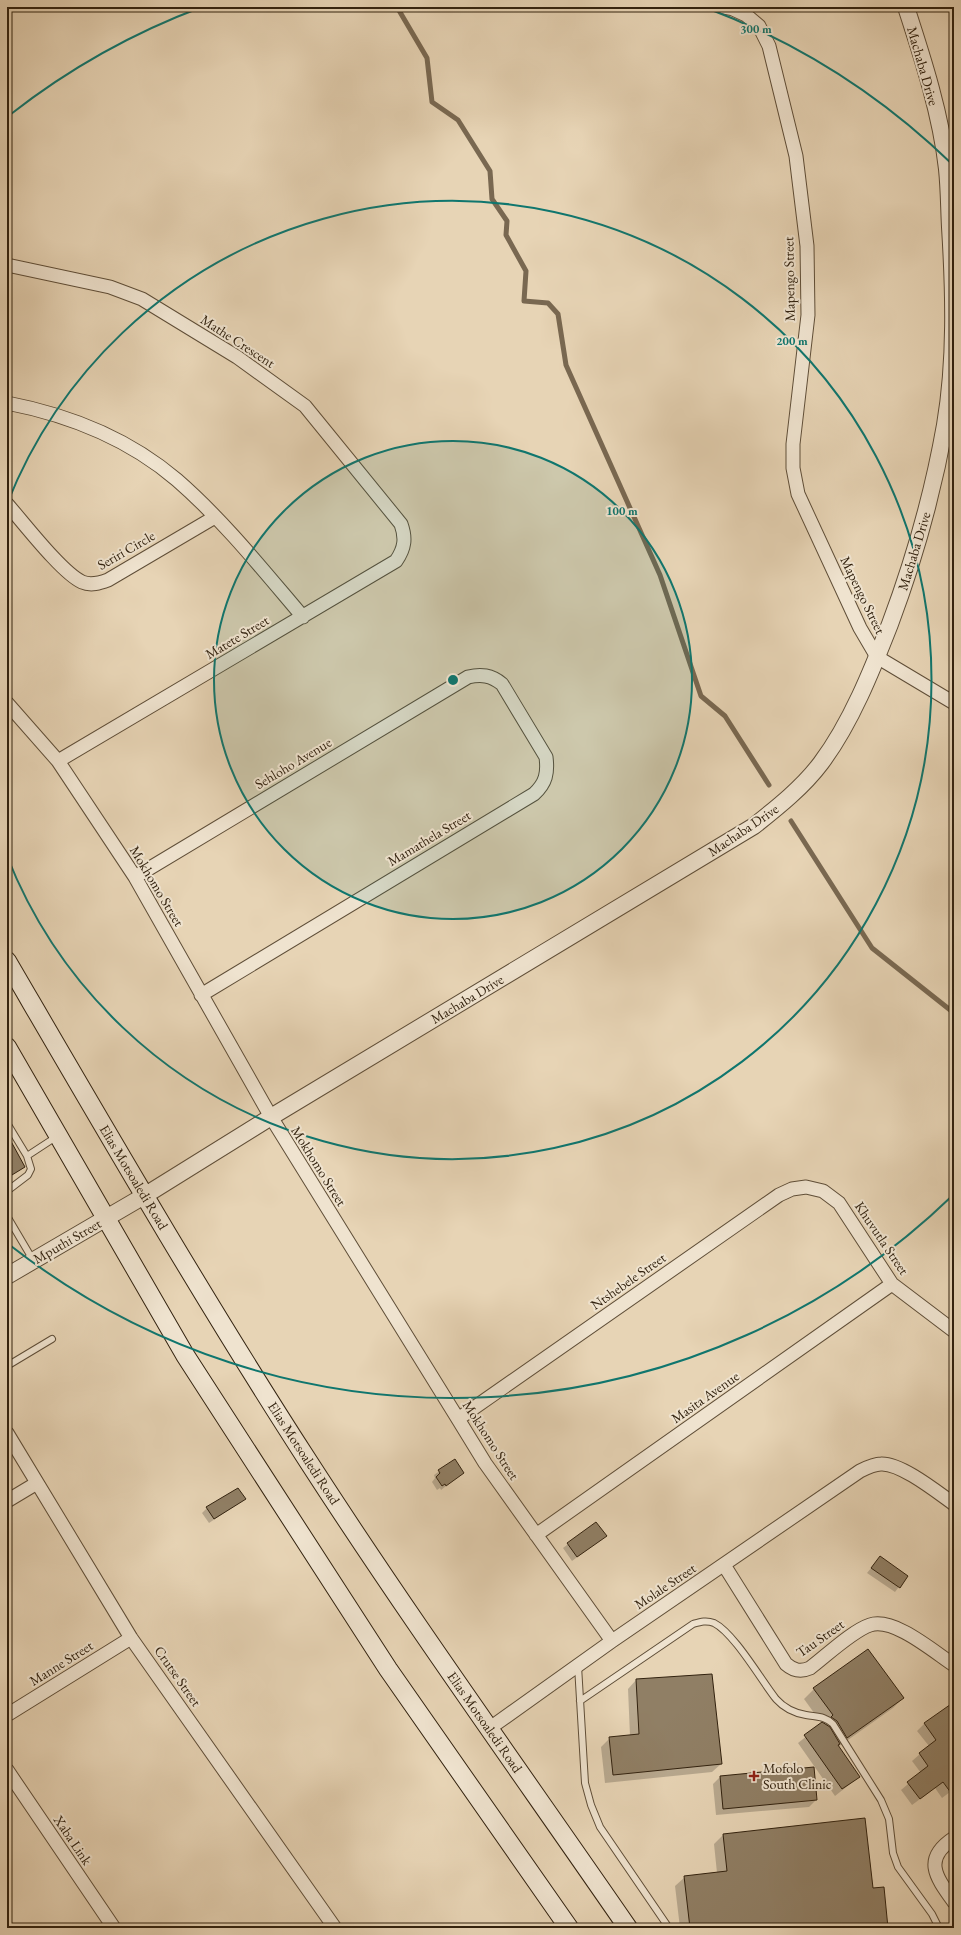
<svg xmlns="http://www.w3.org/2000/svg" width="961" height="1935" viewBox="0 0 961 1935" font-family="'EB Garamond',serif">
	<rect width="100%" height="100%" fill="#e7d4b5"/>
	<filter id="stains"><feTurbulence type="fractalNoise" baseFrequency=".005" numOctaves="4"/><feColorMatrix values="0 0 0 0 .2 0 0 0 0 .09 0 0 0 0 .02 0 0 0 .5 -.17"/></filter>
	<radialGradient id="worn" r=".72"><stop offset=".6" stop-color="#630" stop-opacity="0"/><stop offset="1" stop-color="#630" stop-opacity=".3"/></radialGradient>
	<path fill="#0003" d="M 455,1460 L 463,1473 L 441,1490 L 440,1488 L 437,1490 L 432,1482 L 435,1478 L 434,1475 Z
		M 245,1499 L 209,1523 L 202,1513 L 207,1508 Z
		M 596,1523 L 606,1536 L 572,1561 L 563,1548 Z
		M 876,1562 L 907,1576 L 895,1592 L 867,1573 Z
		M 636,1680 L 721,1764 L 712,1772 L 605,1783 L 601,1747 L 610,1738 L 630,1736 L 628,1689 Z
		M 814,1689 L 903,1698 L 893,1708 L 838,1747 L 859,1777 L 835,1796 L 798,1743 L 822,1724 L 804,1699 Z
		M 954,1703 L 954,1789 L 942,1798 L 935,1788 L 912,1805 L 901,1790 L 921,1773 L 912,1761 L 929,1746 L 917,1731 L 924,1724 Z
		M 720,1777 L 816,1800 L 809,1807 L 716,1815 L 713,1784 Z
		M 723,1835 L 872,1889 L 887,1928 L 680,1928 L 675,1886 L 685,1877 L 717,1873 L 714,1844 Z"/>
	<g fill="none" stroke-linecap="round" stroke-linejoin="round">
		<path stroke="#796851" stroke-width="5" d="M 397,7 L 427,58 L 432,102 L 458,120 L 490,171 L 492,199 L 507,221 L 506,235 L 526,271 L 524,301 L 548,303 L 558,314 L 566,365 L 660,575 L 701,696 L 725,716 L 769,785
			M 791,821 L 872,948 L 954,1013"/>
	</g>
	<path fill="#907f65" stroke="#32220f" d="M 7,1134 L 25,1167 L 7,1178 Z
		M 455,1459 L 464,1473 L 446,1486 L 445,1484 L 442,1486 L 436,1477 L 440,1473 L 438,1470 Z
		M 238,1488 L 246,1499 L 214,1519 L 206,1507 Z
		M 596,1522 L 607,1536 L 577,1557 L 567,1543 Z
		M 880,1556 L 908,1576 L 900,1588 L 871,1568 Z
		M 868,1649 L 904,1698 L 847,1738 L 837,1721 L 831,1717 L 833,1715 L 813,1688 Z
		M 712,1674 L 722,1764 L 613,1775 L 609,1737 L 639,1734 L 636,1679 Z
		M 954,1702 L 954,1797 L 943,1782 L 920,1799 L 907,1782 L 928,1766 L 919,1753 L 936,1740 L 924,1723 Z
		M 822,1722 L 830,1727 L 840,1744 L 838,1745 L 860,1777 L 842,1789 L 804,1735 Z
		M 814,1767 L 817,1800 L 723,1809 L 720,1776 Z
		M 865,1818 L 873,1888 L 884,1887 L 888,1928 L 690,1928 L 684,1876 L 727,1871 L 723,1834 Z"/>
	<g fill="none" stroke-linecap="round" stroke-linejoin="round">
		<defs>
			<path id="service" d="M 7,1123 L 27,1156 L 31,1169 L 28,1175 L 7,1191
				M 27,1156 L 56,1137
				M 7,1216 L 33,1260
				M 7,1366 L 52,1339
				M 578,1666 L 585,1783 L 591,1805 L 600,1827 L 669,1928
				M 580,1701 L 693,1624 C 700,1622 706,1620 714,1623 C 734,1633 761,1680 776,1699 C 784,1708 794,1713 806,1715 C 817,1717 825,1716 833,1724 L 881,1800 L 889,1819 L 893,1853 L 898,1867 L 932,1914 L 939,1928"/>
			<path id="minor" d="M 723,7 L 733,9 L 746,15 L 759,26 L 769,46 L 796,156 L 807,246 L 808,315 L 793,444 L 793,468 L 798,494 L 860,628 L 877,657 L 954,703
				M 7,265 L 110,287 L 142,299 L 237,357 L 305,406 L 401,524 C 406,538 405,548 396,561 L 58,761
				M 7,403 C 69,415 129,439 177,480 C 224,521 263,570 303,617
				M 7,504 C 23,522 62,573 82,582 C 91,586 100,583 108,580 L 215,517
				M 7,703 L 58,761 L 135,877 L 271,1117 L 458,1419 L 485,1463 L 612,1641
				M 135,877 L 468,677 C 481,674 491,675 502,684 L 546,757 C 548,773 546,783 534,794 L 201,995
				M 458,1419 L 779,1195 L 792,1189 L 806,1187 L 823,1191 L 839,1203 L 892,1284 L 954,1331
				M 7,1433 L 131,1638 L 335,1928
				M 7,1501 L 37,1483
				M 536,1535 L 892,1284
				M 724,1565 L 786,1664 C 794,1671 801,1672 810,1668 C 826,1656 852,1631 870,1625 C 894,1617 934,1652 954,1665
				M 7,1715 L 131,1638
				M 490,1728 L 612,1641 L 860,1471 C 866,1468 874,1464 881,1464 C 901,1463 937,1492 954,1504
				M 7,1770 L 114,1928
				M 954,1838 C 922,1859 936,1877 954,1902"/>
			<path id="tertiary" d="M 7,1276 L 144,1196 L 271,1117 L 754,826 C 778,807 803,787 821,763 C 851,723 872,670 890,624 C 914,560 933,493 945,425 C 956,360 954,292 950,227 C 949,208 949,188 947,169 C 941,115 923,59 906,7"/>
			<path id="secondary" d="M 7,961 C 105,1129 202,1297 308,1461 C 410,1619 521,1773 628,1928
				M 7,1047 L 185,1355 L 388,1669 L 569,1928"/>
		</defs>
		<use href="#service" stroke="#5f4e38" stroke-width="8"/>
		<use href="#minor" stroke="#5f4e38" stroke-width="15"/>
		<use href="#tertiary" stroke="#5f4e38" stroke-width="18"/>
		<use href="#secondary" stroke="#32220f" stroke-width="20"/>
		<use href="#service" stroke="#efe3cf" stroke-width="6"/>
		<use href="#minor" stroke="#efe3cf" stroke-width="13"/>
		<use href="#tertiary" stroke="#efe3cf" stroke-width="16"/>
		<use href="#secondary" stroke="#efe3cf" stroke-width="18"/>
	</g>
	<circle cx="453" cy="680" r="239" fill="#0f766e" fill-opacity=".12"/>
	<g fill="none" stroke="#0f766e" stroke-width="2">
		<circle cx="453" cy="680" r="239"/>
		<path d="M7 504A479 479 0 1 1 7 856"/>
		<path d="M952 1196A718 718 0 0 1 11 1246M11 114A718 718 0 0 1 202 7M704 7A718 718 0 0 1 952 164"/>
	</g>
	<path fill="#8f2418" stroke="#efe3cf" stroke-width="1.5" d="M752 1770h4v4h4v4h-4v4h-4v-4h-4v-4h4z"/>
	<g text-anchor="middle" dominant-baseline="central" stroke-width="4" stroke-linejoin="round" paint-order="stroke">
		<g font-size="14" fill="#32220f" stroke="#efe3cf">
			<text transform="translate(923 66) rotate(74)">Machaba Drive</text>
			<text transform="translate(789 279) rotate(-91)">Mapengo Street</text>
			<text transform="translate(238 341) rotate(33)">Mathe Crescent</text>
			<text transform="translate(126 550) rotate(-30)">Seriri Circle</text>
			<text transform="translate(914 551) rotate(-73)">Machaba Drive</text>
			<text transform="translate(863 595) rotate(64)">Mapengo Street</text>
			<text transform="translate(237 637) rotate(-31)">Matete Street</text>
			<text transform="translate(293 763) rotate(-31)">Sehloho Avenue</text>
			<text transform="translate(743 830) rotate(-34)">Machaba Drive</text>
			<text transform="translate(429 838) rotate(-31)">Mamathela Street</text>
			<text transform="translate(157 886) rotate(59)">Mokhomo Street</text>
			<text transform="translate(467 999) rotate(-31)">Machaba Drive</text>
			<text transform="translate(319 1166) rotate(58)">Mokhomo Street</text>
			<text transform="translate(134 1177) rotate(59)">Elias Motsoaledi Road</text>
			<text transform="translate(882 1238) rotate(56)">Khuvutla Street</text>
			<text transform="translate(67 1241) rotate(-30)">Mputhi Street</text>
			<text transform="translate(628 1281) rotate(-35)">Ntshebele Street</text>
			<text transform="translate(705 1397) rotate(-35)">Masita Avenue</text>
			<text transform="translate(491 1440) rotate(57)">Mokhomo Street</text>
			<text transform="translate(304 1453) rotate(57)">Elias Motsoaledi Road</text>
			<text transform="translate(665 1586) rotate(-34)">Molale Street</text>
			<text transform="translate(820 1638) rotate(-35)">Tau Street</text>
			<text transform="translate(61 1663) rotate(-32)">Manne Street</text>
			<text transform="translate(178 1676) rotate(55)">Crutse Street</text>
			<text transform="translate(485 1722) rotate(55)">Elias Motsoaledi Road</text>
			<text transform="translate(73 1840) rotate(56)">Xaba Link</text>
		</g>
		<g font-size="14" fill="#32220f" stroke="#efe3cf" text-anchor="start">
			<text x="763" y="1768">Mofolo<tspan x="763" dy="16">South Clinic</tspan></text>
		</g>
	</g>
	<circle cx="453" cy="680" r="6" fill="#0f766e" stroke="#efe3cf" stroke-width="2"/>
	<g font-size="12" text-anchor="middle" font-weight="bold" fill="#0f766e" stroke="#efe3cf" stroke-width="4" stroke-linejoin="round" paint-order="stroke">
		<text x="756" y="33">300 m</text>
		<text x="792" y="345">200 m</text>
		<text x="622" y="515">100 m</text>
	</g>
	<rect width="961" height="1935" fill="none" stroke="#e7d4b5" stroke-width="24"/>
	<rect x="8" y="8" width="945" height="1919" fill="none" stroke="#32220f" stroke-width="2"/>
	<rect x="12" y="12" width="937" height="1911" fill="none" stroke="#32220f"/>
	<rect width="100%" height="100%" filter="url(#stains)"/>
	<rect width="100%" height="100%" fill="url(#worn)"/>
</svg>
